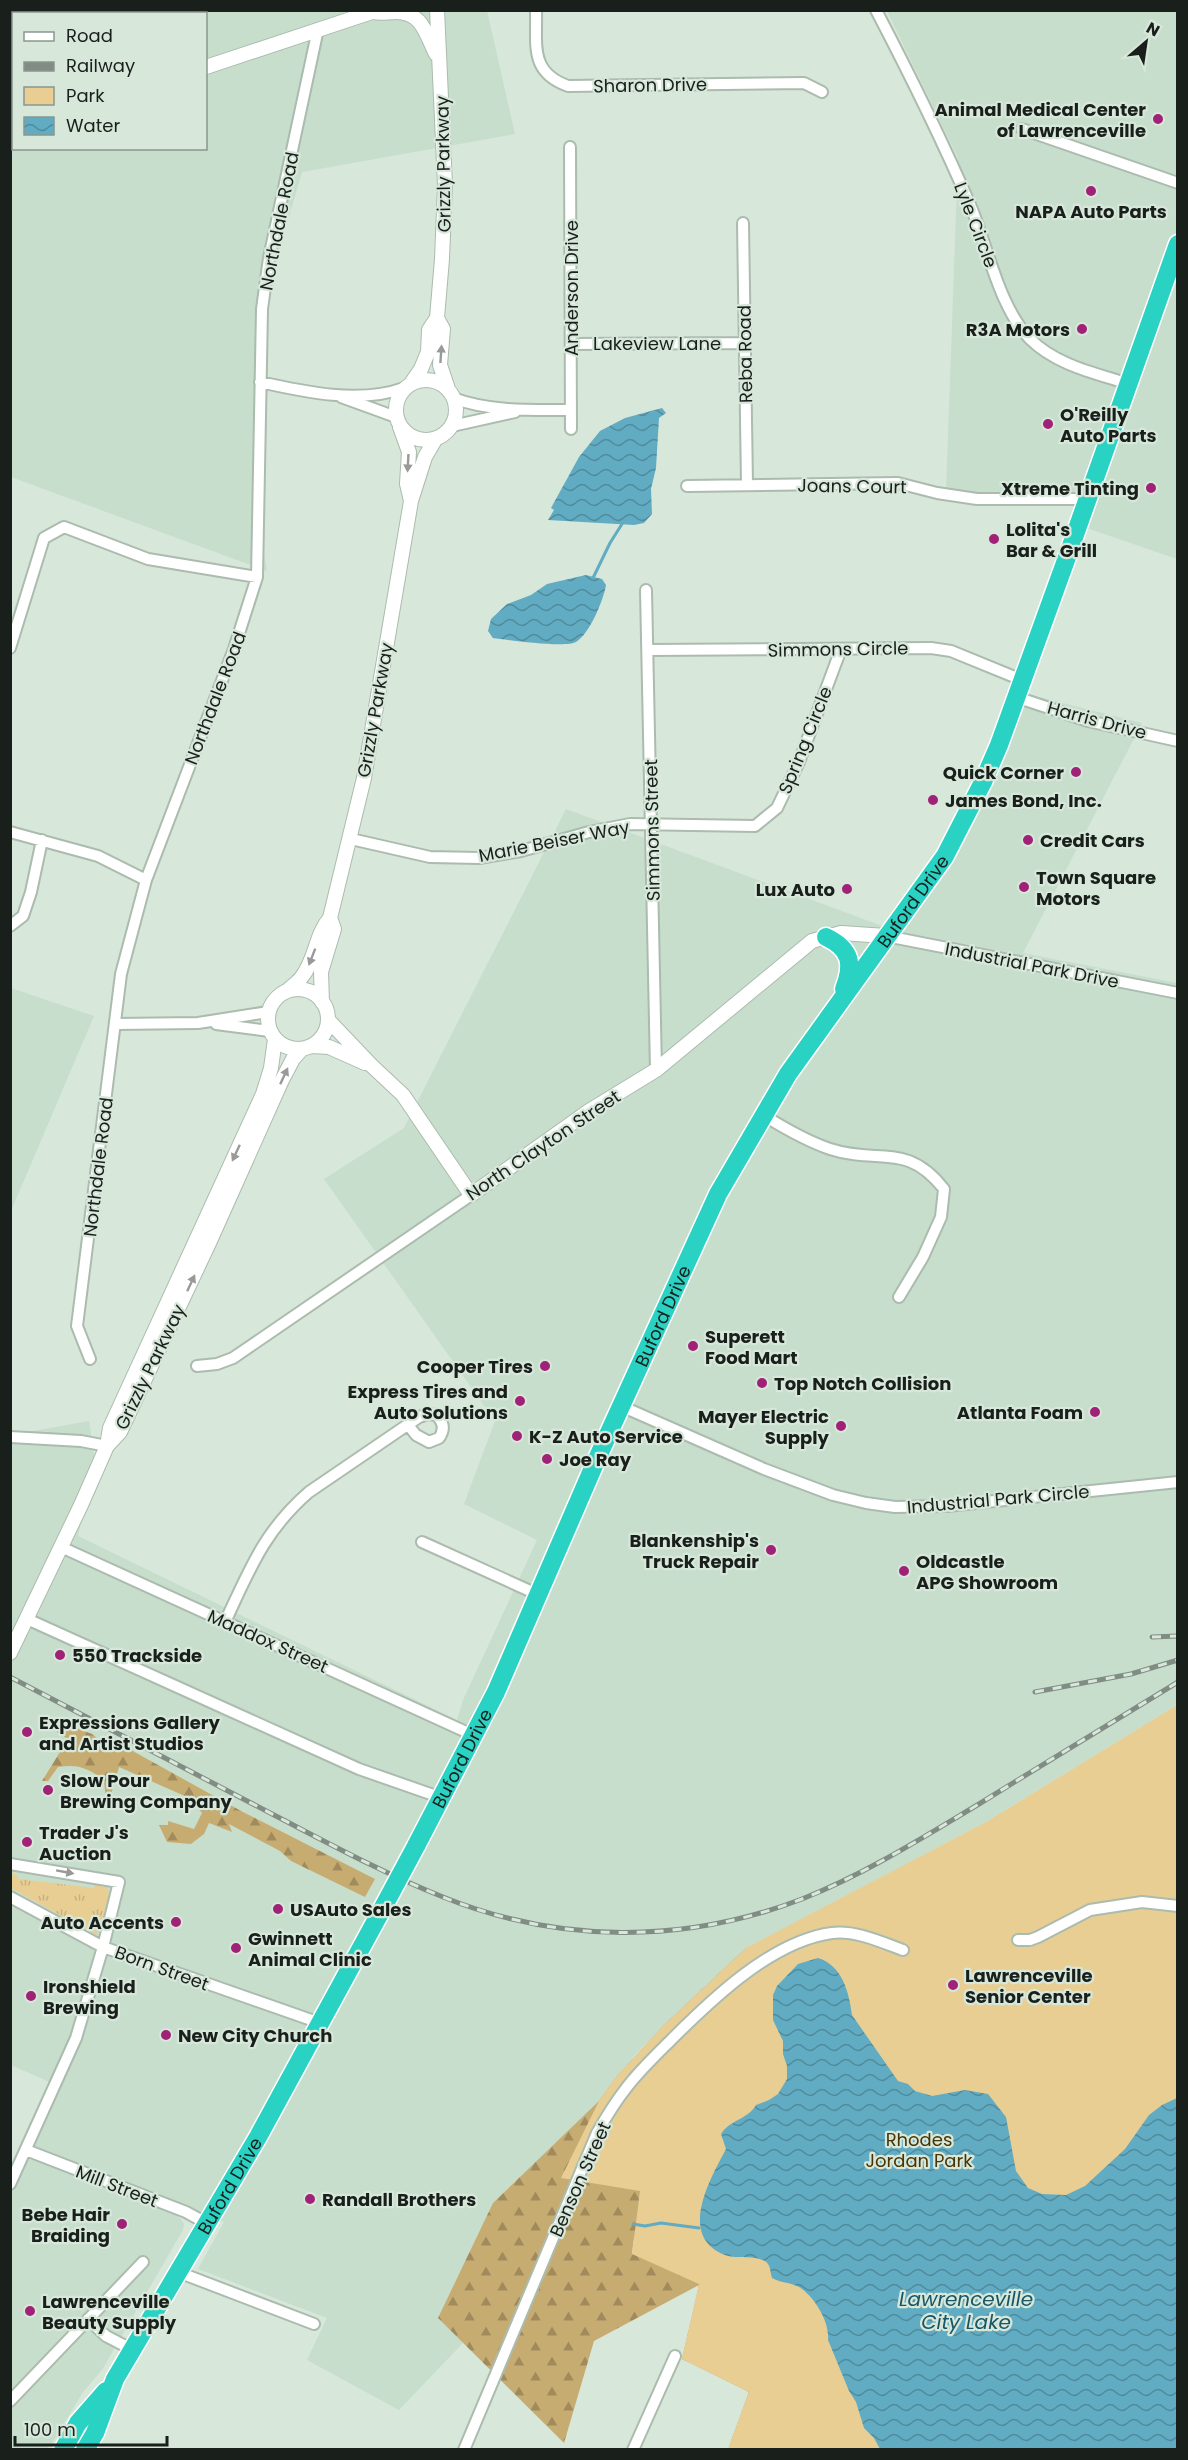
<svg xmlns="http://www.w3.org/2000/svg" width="1188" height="2460" viewBox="0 0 1188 2460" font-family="Poppins,sans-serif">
	<defs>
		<pattern id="grass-tufts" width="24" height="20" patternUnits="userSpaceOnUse" patternTransform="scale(1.5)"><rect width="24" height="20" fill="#e9ce94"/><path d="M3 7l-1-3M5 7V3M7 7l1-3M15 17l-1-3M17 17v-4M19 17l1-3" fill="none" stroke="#c7b07f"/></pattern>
		<pattern id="forest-firs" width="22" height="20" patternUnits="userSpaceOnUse" patternTransform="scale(1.5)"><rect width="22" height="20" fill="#c7ac72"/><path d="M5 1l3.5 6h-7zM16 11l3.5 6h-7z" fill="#a18b5d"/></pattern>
		<pattern id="water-waves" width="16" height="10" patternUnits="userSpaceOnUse" patternTransform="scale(1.5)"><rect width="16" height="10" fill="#61acc2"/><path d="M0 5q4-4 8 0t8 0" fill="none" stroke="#4f8b9d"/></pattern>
	</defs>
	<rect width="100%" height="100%" fill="#d7e7da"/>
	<path fill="#c7decc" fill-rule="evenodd" d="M 10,11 L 344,11 L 343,24 L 377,20 L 398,11 L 487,11 L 515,134 L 302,172 L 271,278 L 253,502 L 267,571 L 11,477 ZM 14,14 L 206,14 L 206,148 L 14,148 Z
		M 887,11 L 1177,11 L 1177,559 L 1078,525 L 1088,495 L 946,492 L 958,158 Z
		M 1023,693 L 1142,723 L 1023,953 L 1177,983 L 1177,1705 L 986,1822 L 746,1949 L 663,2026 L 633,2057 L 462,2344 L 399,2410 L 307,2360 L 327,2318 L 198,2269 L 224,2222 L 35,2146 L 61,2087 L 11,2065 L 11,1435 L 89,1421 L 95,1462 L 78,1536 L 457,1720 L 463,1700 L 537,1540 L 464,1504 L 495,1421 L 324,1179 L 404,1128 L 566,809 L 885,927 L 967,829 Z
		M 11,988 L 94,1016 L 11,1211 L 10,988 Z
		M 28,2159 L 37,2161 L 174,2214 L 181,2219 L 184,2224 L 183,2230 L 102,2370 L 83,2392 L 51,2445 L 46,2449 L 11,2449 L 10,2194 Z"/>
	<path fill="url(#grass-tufts)" d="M 10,1874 L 16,1874 L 19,1879 L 95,1888 L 94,1883 L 108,1887 L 109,1896 L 98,1934 L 94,1934 L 11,1888 Z"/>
	<path fill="url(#forest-firs)" d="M 63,1723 L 92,1734 L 107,1746 L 111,1739 L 243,1812 L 375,1879 L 365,1897 L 291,1861 L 280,1851 L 229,1824 L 232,1832 L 209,1823 L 204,1834 L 191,1844 L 167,1842 L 159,1825 L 168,1825 L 168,1821 L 194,1829 L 202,1813 L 187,1797 L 119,1767 L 110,1798 L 106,1800 L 104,1781 C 89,1768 78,1764 58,1767 L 48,1781 L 42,1781 L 68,1739 L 57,1732 Z
		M 746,1948 L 634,2238 L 632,2253 L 793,2285 L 728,2449 L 749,2392 L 682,2359 L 699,2285 L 594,2341 L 564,2443 L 438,2318 L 493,2203 L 599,2101 L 617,2076 L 663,2026 Z"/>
	<path fill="#e9ce94" d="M 1177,1705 L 1177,2449 L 728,2449 L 749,2392 L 682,2359 L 699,2284 L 632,2254 L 640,2191 L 561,2178 L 599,2101 L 617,2076 L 663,2026 L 746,1948 L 986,1822 Z"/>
	<path fill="url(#water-waves)" d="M 662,408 L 666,413 L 659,418 L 656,468 L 651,489 L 652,514 L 644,523 L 634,525 L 548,520 L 554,510 L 551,508 L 579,457 L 600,431 L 625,418 Z
		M 586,575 L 602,579 L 606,585 C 604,599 589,635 576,642 C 565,648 509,640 493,638 L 488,631 L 491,619 L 507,604 L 531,595 L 547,584 Z
		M 818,1958 C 842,1965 849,1992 852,2015 L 898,2081 L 908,2084 L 915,2091 L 932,2096 L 965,2090 L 988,2094 L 1006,2117 L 1016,2171 L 1028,2188 L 1042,2194 L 1066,2195 L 1085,2186 L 1125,2149 L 1149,2115 L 1162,2105 L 1177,2098 L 1177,2449 L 880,2449 L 874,2438 L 864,2428 L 856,2402 L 849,2391 L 828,2340 C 830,2322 814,2296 799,2287 C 790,2282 780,2283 772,2278 C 770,2272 771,2265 765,2261 C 754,2255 740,2259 728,2256 C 676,2239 709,2181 726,2149 L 721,2134 C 731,2119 747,2120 756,2105 L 769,2100 L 778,2094 L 787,2079 L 787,2066 L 783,2054 L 783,2041 L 773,2020 L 773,1995 L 777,1986 L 798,1964 Z"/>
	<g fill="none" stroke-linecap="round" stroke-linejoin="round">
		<path stroke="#61acc2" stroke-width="3" d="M 593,578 L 610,543 L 622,524
			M 633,2224 L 645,2226 L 661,2223 L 699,2228"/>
		<defs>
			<path id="street" d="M 536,10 C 537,45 529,72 568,86 L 804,83 L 822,92
				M 876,10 C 910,75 942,140 971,207 C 988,248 999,307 1030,339 C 1056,365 1095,373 1129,384
				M 1022,129 L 1178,183
				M 570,147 L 571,429
				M 743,223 L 747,484
				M 571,344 L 744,343
				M 260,382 C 305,392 360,404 404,388
				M 341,397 L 396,417
				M 453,398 C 490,412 533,410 571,410
				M 452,426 L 515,412
				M 687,486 L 898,483 L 937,493 L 977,499 L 1088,499
				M 646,590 L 656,1070
				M 10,648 L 44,538 L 64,527 L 148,559 L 257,577
				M 648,650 L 931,648 L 951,651 L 1022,680
				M 1016,697 L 1088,721 L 1178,741
				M 10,832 L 98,856 L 146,880
				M 351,839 L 430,857 L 479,858 L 521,851 L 589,832 L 630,824 L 755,826 L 777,808 L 799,762 L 841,649
				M 10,926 L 23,916 L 31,892 L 42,840
				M 886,936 L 1178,993
				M 115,1024 L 198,1023 L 268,1012
				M 216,1024 L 269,1031
				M 763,1115 C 784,1128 806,1141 830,1149 C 879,1165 906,1141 944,1189 L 941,1217 L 923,1257 L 899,1297
				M 90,1359 L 77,1326 L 121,974 L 146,880 L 234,649 L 257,577 L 262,309 L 269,258 L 318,29
				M 197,1366 L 217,1364 L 233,1358 L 471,1195
				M 621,1406 L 764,1469 L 833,1495 L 866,1503 L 895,1507 L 947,1506 L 1178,1482
				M 10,1437 L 81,1441 L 107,1446
				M 422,1542 L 539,1595
				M 61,1547 L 475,1736
				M 27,1619 L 359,1769 L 442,1798
				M 225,1622 C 250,1569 264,1531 309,1492 L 419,1417 L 428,1414 L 436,1415 C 444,1422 445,1430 439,1438 L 429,1442 L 416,1435 L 408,1425
				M 10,1864 L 119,1882 L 103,1947 L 76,2038 L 10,2184
				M 10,1897 L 103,1947 L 320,2023
				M 1018,1940 L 1030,1940 L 1038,1937 L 1090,1910 L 1142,1902 L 1178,1906
				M 26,2150 L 186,2212 L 206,2223
				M 178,2272 L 314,2324
				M 88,2319 L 106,2336 L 133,2350
				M 10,2401 L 143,2262
				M 464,2450 L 597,2133 C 606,2117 616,2101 627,2087 C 640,2070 656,2055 671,2040 C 712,1999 772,1941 832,1933 C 855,1930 881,1942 903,1950
				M 633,2450 L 675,2356"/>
			<path id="secondary" d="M 373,12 C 381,14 388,12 396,12 C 423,12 426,35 436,54
				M 206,67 L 378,10
				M 10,125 L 14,125
				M 437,318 L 443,329 L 440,365 L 448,389
				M396 410a30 30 0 1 1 60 0a30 30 0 1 1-60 0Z
				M 412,382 L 421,369 L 428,352 L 429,330 L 437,318 L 442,259 L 445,185 L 437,10
				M 400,427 L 409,452 L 407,484 L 411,501
				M268 1019a30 30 0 1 1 60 0a30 30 0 1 1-60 0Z
				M 287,991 C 291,987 297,983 301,978 C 316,960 315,935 330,918 L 364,778 L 411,501 L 425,457 L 436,438
				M 322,1002 L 321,972 L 334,929 L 330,918
				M 328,1020 L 372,1066 L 403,1095 L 471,1195 L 589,1111 L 656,1070 L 812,941 L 841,933 L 886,936
				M 312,1046 L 329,1047 L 365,1063
				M 107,1446 L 120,1432 L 209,1243 L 282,1080 L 293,1059 L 302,1049
				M 10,1653 L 81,1505 L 107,1446 L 110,1428 L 263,1094 L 271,1068 L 275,1039"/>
			<g id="highway">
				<path d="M 826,937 C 851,949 854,964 844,989"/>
				<path id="s1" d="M 416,1846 L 496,1692 L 596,1461 L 718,1194 L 788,1074 L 945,856 L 983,782 L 999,745 L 1066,560 L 1178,244"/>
				<path d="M 63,2450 L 78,2423 L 106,2391"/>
				<path id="s2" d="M 85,2450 L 95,2433 L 115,2379 L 258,2137 L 379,1915"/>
			</g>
		</defs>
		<use href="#street" stroke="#abbbae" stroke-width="14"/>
		<use href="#secondary" stroke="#abbbae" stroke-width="16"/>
		<use href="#highway" stroke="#fff" stroke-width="21"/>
		<use href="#street" stroke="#fff" stroke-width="10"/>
		<use href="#secondary" stroke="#fff" stroke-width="14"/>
		<use href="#highway" stroke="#29d2c3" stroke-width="18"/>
		<defs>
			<path id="rail" d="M 1152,1637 L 1178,1636
				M 10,1677 C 98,1723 186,1769 274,1815 C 330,1844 385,1874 443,1897 C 560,1944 685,1944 802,1899 C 865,1874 922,1838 979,1804 C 1045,1763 1111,1723 1178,1682
				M 1035,1692 L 1131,1674 L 1178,1660"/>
		</defs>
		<use href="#rail" stroke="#818d84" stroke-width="5"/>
		<use href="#rail" stroke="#d7e7da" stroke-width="3" stroke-dasharray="9" stroke-linecap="butt"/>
		<defs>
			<path id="highway-bridge" d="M 379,1915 L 416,1846"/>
		</defs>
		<use href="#highway-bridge" stroke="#fff" stroke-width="21" stroke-linecap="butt"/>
		<use href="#highway-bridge" stroke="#29d2c3" stroke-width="18"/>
	</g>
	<defs><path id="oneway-solid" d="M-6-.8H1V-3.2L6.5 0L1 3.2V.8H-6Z" transform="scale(1.5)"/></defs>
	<g fill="#989a98">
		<use href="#oneway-solid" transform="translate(441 354) rotate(-86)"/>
		<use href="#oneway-solid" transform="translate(408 463) rotate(93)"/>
		<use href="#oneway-solid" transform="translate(312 957) rotate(111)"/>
		<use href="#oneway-solid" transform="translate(284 1076) rotate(-65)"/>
		<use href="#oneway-solid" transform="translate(236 1153) rotate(115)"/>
		<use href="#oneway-solid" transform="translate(191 1283) rotate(-65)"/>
		<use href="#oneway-solid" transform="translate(65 1872) rotate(10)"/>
	</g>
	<g fill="#a02276" stroke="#d7e7da" stroke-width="2">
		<circle cx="1158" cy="119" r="6"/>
		<circle cx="1091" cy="191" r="6"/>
		<circle cx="1082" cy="329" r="6"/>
		<circle cx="1048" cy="424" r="6"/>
		<circle cx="1151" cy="488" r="6"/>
		<circle cx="994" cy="539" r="6"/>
		<circle cx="1076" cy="772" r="6"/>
		<circle cx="933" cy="800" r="6"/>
		<circle cx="1028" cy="840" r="6"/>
		<circle cx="1024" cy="887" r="6"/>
		<circle cx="847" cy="889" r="6"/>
		<circle cx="693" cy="1346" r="6"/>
		<circle cx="545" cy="1366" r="6"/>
		<circle cx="762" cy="1383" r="6"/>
		<circle cx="520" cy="1401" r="6"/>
		<circle cx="1095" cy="1412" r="6"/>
		<circle cx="841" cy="1426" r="6"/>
		<circle cx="517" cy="1436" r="6"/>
		<circle cx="547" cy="1459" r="6"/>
		<circle cx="771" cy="1550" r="6"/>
		<circle cx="904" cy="1571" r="6"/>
		<circle cx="60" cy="1655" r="6"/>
		<circle cx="27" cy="1732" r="6"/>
		<circle cx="48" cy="1790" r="6"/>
		<circle cx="27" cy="1842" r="6"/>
		<circle cx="278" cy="1909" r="6"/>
		<circle cx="176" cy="1922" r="6"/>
		<circle cx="236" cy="1948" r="6"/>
		<circle cx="953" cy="1985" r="6"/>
		<circle cx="31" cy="1996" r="6"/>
		<circle cx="166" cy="2035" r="6"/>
		<circle cx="310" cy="2199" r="6"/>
		<circle cx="122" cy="2224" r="6"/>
		<circle cx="30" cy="2311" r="6"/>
	</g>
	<g text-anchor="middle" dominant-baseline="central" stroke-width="4.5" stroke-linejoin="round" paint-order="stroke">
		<g font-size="18" fill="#191f1b" stroke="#d7e7da">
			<text transform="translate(650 85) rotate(-1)">Sharon Drive</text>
			<text transform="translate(443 164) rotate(-91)">Grizzly Parkway</text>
			<text transform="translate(279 221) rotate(-79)">Northdale Road</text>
			<text transform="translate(976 225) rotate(69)">Lyle Circle</text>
			<text transform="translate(571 288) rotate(-90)">Anderson Drive</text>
			<text x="657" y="343">Lakeview Lane</text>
			<text transform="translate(745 354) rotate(-91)">Reba Road</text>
			<text transform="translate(852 486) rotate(1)">Joans Court</text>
			<text transform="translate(838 649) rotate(-1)">Simmons Circle</text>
			<text transform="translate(215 698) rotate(-69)">Northdale Road</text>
			<text transform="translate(375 710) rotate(-80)">Grizzly Parkway</text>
			<text transform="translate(1097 720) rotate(15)">Harris Drive</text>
			<text transform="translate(805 740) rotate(-68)">Spring Circle</text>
			<text transform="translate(652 830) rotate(-91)">Simmons Street</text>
			<text transform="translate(554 841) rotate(-11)">Marie Beiser Way</text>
			<text stroke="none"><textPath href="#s1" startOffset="1071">Buford Drive</textPath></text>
			<text transform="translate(1032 965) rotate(11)">Industrial Park Drive</text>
			<text transform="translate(543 1145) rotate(-34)">North Clayton Street</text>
			<text transform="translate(98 1167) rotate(-83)">Northdale Road</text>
			<text stroke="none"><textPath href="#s1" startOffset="585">Buford Drive</textPath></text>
			<text transform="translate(150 1367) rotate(-64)">Grizzly Parkway</text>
			<text transform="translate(998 1499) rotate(-5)">Industrial Park Circle</text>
			<text transform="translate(268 1641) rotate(24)">Maddox Street</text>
			<text stroke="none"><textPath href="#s1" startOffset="99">Buford Drive</textPath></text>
			<text transform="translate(162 1968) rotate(20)">Born Street</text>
			<text transform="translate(580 2179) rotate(-66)">Benson Street</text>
			<text stroke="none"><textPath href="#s2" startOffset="302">Buford Drive</textPath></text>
			<text transform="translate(117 2186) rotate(21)">Mill Street</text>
		</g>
		<g font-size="18" font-weight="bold" fill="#191f1b" stroke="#d7e7da" text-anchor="start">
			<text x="1146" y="109" text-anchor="end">Animal Medical Center<tspan x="1146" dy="21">of Lawrenceville</tspan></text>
			<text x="1091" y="211" text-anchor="middle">NAPA Auto Parts</text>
			<text x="1070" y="329" text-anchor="end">R3A Motors</text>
			<text x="1060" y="414">O'Reilly<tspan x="1060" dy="21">Auto Parts</tspan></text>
			<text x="1139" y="488" text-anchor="end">Xtreme Tinting</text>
			<text x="1006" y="529">Lolita's<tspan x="1006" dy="21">Bar &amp; Grill</tspan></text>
			<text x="1064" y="772" text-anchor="end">Quick Corner</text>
			<text x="945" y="800">James Bond, Inc.</text>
			<text x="1040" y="840">Credit Cars</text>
			<text x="1036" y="877">Town Square<tspan x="1036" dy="21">Motors</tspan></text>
			<text x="835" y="889" text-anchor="end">Lux Auto</text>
			<text x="705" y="1336">Superett<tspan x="705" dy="21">Food Mart</tspan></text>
			<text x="533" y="1366" text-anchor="end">Cooper Tires</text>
			<text x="774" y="1383">Top Notch Collision</text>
			<text x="508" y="1391" text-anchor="end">Express Tires and<tspan x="508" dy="21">Auto Solutions</tspan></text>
			<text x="1083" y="1412" text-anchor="end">Atlanta Foam</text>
			<text x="829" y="1416" text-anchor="end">Mayer Electric<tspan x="829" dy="21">Supply</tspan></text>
			<text x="529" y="1436">K-Z Auto Service</text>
			<text x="559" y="1459">Joe Ray</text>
			<text x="759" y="1540" text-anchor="end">Blankenship's<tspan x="759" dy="21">Truck Repair</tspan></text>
			<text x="916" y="1561">Oldcastle<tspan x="916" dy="21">APG Showroom</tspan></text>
			<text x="72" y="1655">550 Trackside</text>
			<text x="39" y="1722">Expressions Gallery<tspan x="39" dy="21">and Artist Studios</tspan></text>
			<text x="60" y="1780">Slow Pour<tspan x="60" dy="21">Brewing Company</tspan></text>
			<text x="39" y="1832">Trader J's<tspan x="39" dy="21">Auction</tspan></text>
			<text x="290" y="1909">USAuto Sales</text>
			<text x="164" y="1922" text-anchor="end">Auto Accents</text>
			<text x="248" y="1938">Gwinnett<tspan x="248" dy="21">Animal Clinic</tspan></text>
			<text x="965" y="1975">Lawrenceville<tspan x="965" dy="21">Senior Center</tspan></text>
			<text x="43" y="1986">Ironshield<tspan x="43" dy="21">Brewing</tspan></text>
			<text x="178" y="2035">New City Church</text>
			<text x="322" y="2199">Randall Brothers</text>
			<text x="110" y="2214" text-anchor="end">Bebe Hair<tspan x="110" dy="21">Braiding</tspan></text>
			<text x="42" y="2301">Lawrenceville<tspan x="42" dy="21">Beauty Supply</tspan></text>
		</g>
		<g font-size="18" fill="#483504" stroke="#d7e7da">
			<text x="919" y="2139">Rhodes<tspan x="919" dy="21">Jordan Park</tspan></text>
		</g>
		<g font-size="20" font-style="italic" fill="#185767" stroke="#d7e7da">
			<text x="966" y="2299">Lawrenceville<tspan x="966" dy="23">City Lake</tspan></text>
		</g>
	</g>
	<rect width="1188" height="2460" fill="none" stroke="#191f1b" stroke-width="24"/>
	<rect x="12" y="12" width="195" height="138" fill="#d7e7da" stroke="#8b978e" stroke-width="1.5"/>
	<rect x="24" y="32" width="30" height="9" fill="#ffffff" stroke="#8b978e" stroke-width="1.5"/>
	<text x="66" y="42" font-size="18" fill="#191f1b">Road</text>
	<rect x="24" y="62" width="30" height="9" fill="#818d84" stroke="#8b978e" stroke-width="1.5"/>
	<text x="66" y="72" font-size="18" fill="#191f1b">Railway</text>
	<rect x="24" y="87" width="30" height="18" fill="#e9ce94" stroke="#8b978e" stroke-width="1.5"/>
	<text x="66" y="102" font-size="18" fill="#191f1b">Park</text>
	<rect x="24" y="117" width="30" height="18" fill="url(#water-waves)" stroke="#8b978e" stroke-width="1.5"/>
	<text x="66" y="132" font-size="18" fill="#191f1b">Water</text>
	<g transform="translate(1146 42) rotate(29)" stroke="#d7e7da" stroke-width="4.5" paint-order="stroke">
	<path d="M0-4.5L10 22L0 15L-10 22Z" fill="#191f1b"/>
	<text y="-9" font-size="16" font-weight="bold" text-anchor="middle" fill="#191f1b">N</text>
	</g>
	<path d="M15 2436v9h152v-9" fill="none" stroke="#191f1b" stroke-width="3"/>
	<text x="24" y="2436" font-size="18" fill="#191f1b" stroke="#d7e7da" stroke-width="4.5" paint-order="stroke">100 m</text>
</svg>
